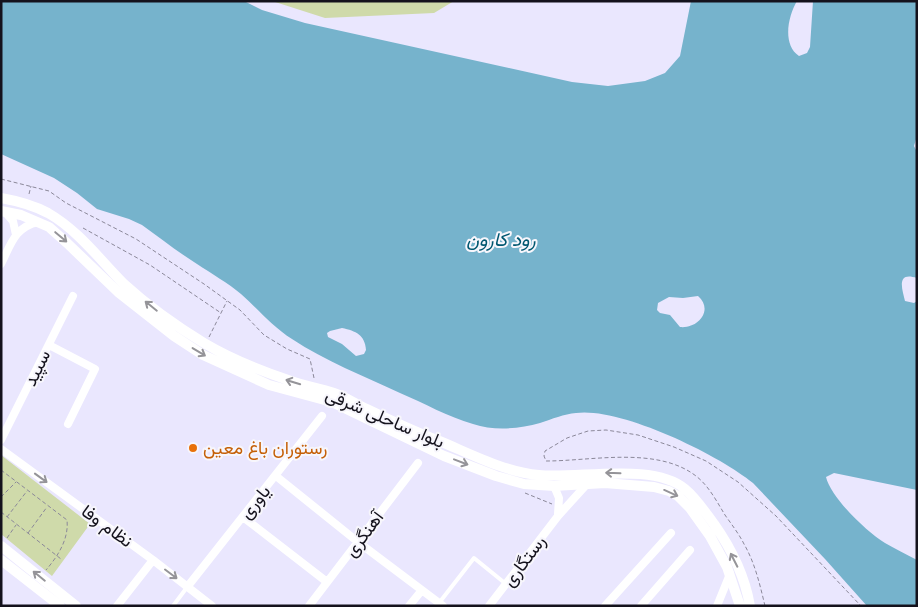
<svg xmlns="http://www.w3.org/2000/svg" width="918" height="607" viewBox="0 0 918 607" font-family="'Nunito Sans',Vazirmatn,sans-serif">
	<rect width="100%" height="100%" fill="#eae7fe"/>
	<path fill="#cfdaaa" d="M 272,1 L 454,1 L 434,13 L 325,18 Z
		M 1,455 L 90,524 L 52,576 L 1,534 Z"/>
	<path fill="#76b3cc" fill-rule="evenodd" d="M 1,1 L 244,1 L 262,10 L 305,23 L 572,82 L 608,86 L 645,81 L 665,73 L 680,56 L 691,1 L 797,1 C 788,16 782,45 799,56 L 807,53 L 810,47 L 813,1 L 917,1 L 917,136 L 914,146 L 917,152 L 917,278 C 896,271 902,289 905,301 L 914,303 L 917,301 L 917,490 L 834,473 L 826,477 C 831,498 867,532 885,543 C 895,549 906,554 917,560 L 917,606 L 867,606 L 825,559 L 753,483 C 719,455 621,407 576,413 C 564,414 552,419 540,423 C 519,429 494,431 473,424 C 448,417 424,403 400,393 C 364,376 325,361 292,339 C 272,326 258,309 241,294 C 228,283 212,274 197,264 C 178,252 160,238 142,225 L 129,219 L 97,209 L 77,193 L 54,178 L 1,154 ZM 698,296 C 714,310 698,329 680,327 L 670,315 L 660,313 L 657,310 L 658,303 L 669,297 L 683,298 ZM 342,328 C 356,331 365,335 366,350 L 364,354 L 356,356 L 342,344 L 328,337 L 327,333 L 330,331 Z"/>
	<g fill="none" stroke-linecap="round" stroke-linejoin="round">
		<path stroke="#8b8899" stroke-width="1" stroke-dasharray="4 2.5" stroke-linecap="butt" d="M 1,179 L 49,191 L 66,203 L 136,239 L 204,284 L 240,310 L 264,335 L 287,349 L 310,359 L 314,378
			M 29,194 L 31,186
			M 83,228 L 150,265 L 221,313
			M 209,337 L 227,301
			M 1,470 L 67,520 C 69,539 58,556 46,570
			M 525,493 L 552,504
			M 1,497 L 16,482
			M 1,512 L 61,559
			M 7,517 L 27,491
			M 28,533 L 47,507
			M 7,538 L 16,525
			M 765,606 C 760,585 755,563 744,544 C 739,534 732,525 725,515 C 717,502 709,486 696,476 C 657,446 592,461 546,461 L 544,456 L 545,451 L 567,438 L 588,431 L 606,430 L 638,435 L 674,447 L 706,461 L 738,482 L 776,516 L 861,606"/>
		<path stroke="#fff" stroke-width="4" d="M 439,603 L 474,558 L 506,584
			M 173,606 L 188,586"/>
		<path stroke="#fff" stroke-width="8" d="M 6,213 L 13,221 L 16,235
			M 1,264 C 11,244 15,227 38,222
			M 49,345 L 95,369 L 68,424
			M 1,440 L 73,296
			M 1,449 L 153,560 L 212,606
			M 276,476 L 358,542 L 443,606
			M 554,486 L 559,498 L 558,514
			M 243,517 L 327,582
			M 188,586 L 322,416
			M 117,606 L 153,560
			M 309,606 L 418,463
			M 409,606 L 422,590
			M 489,606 L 558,516 L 587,484
			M 605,606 L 671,533
			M 641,606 L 690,550
			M 717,606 L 730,574"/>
		<path stroke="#fff" stroke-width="10" d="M 1,198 C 18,201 33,205 48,213 C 78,230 100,260 124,284 C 148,306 176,326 204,343 C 231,359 261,371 291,381 C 305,386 320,388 334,393 C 345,397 356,404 367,409 C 390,420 413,431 437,440 C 469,453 504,472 539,475 C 578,479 654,462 685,489 C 697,499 705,512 714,524 C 731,548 745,577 750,606
			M 1,211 L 21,215 L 49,227 L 67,243 L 118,292 L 174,336 L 203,355 L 269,385 L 332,402 L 444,456 L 496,476 L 524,484 L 554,486 L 605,483 L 654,487 L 669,491 L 678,496 L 690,508 L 710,536 L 727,567 L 740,606
			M 1,546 L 76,606
			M 1,560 L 60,606"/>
	</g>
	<defs><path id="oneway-shaft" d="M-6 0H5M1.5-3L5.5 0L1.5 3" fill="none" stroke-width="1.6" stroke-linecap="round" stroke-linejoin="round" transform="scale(1.25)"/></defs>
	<g stroke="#959499">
		<use href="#oneway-shaft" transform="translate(61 237) rotate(40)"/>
		<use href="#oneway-shaft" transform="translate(151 306) rotate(-141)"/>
		<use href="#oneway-shaft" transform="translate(199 352) rotate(31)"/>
		<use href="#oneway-shaft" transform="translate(293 382) rotate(-163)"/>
		<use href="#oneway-shaft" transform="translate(461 462) rotate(21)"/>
		<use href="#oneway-shaft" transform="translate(613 473) rotate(-178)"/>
		<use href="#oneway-shaft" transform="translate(41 478) rotate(36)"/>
		<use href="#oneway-shaft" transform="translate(671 493) rotate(24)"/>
		<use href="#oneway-shaft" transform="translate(734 560) rotate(-117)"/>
		<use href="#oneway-shaft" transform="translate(171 574) rotate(37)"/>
		<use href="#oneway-shaft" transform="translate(39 576) rotate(-141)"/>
	</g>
	<circle fill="#e8710a" stroke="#f7f6fc" stroke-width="2" cx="193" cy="448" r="5"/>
	<g text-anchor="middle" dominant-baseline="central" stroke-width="4" stroke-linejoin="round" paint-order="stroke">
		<g font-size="18" fill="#14121c" stroke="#f7f6fc">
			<text transform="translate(37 368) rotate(-64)">سپید</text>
			<text transform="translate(385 418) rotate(23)">بلوار ساحلی شرقی</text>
			<text transform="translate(255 502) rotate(-51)">یاوری</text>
			<text transform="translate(107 526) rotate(36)">نظام وفا</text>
			<text transform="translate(364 534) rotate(-53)">آهنگری</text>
			<text transform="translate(524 561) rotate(-53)">رستگاری</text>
		</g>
		<g font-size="18" fill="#c56008" stroke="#f7f6fc" text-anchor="start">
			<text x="203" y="448">رستوران باغ معین</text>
		</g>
		<g font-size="19" font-style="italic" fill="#005770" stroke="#f7f6fc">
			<text x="501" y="240">رود کارون</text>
		</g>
	</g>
	<rect width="918" height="607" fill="none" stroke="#14121c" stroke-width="5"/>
</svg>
